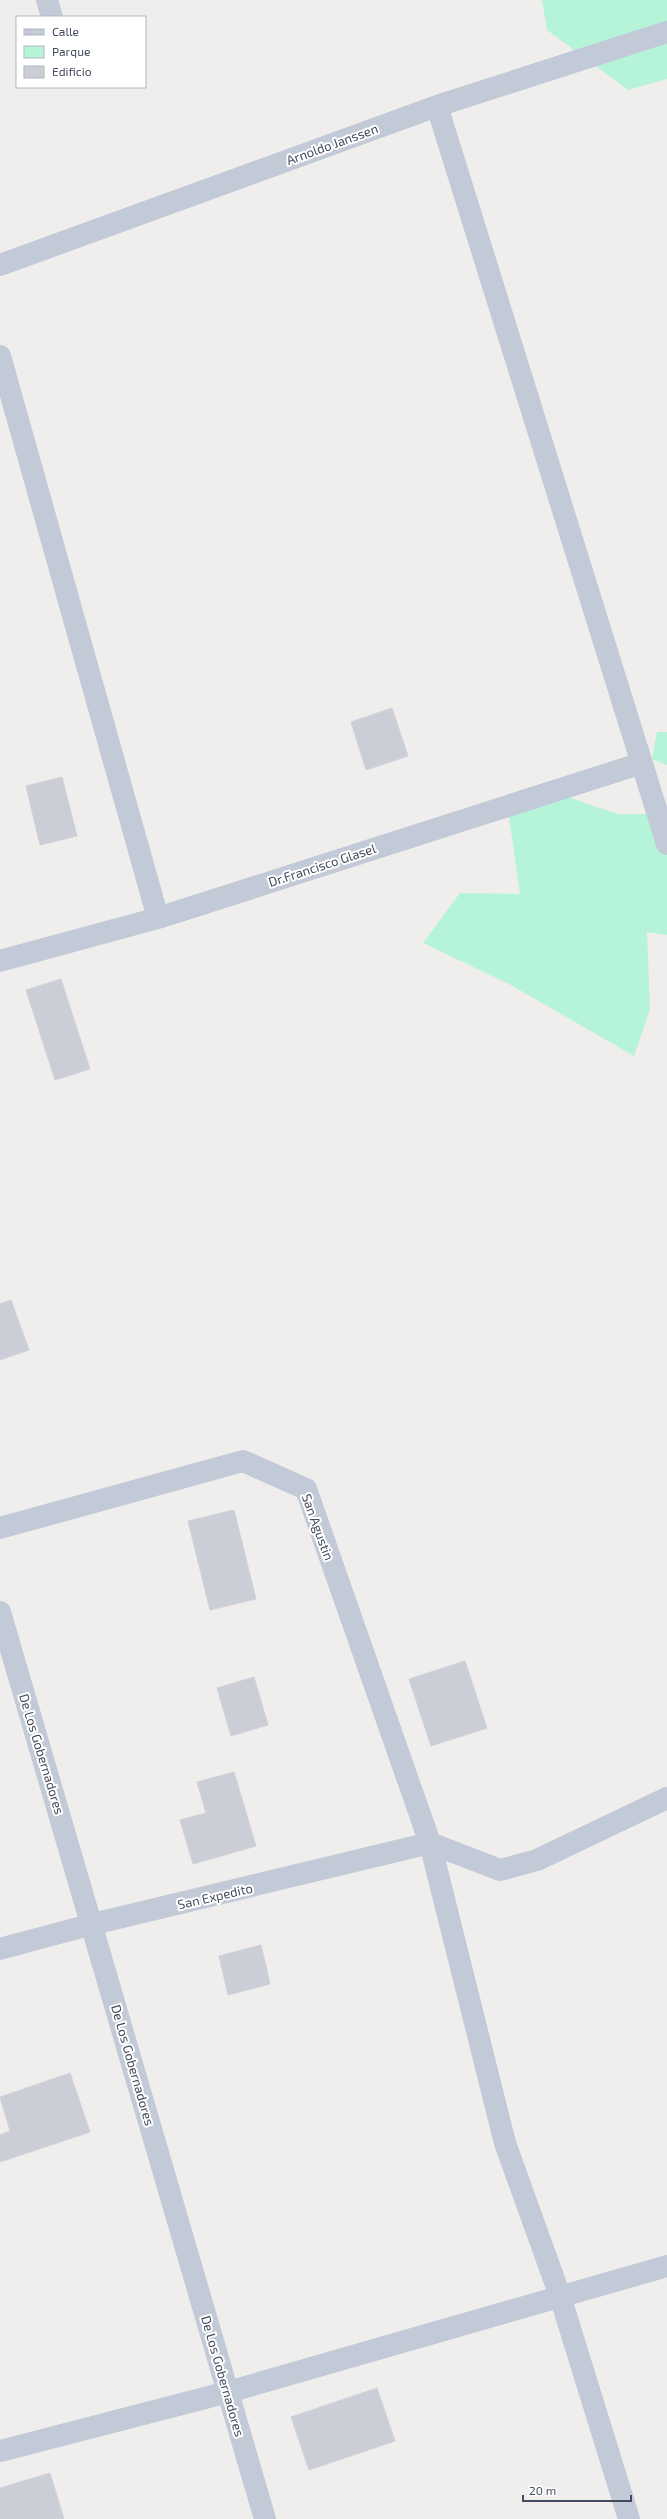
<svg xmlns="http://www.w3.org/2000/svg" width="667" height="2519" viewBox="0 0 667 2519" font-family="'Exo 2',sans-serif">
	<rect width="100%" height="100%" fill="#f0eded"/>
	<path fill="#b5f4d9" d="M 542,0 L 667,0 L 667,79 L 628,90 L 547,30 Z
		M 657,732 L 667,732 L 667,765 L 652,759 Z
		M 557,793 L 617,814 L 667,814 L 667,935 L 647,932 L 650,1009 L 634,1056 L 509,984 L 423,943 L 460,893 L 520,894 L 509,817 Z"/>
	<path fill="#cbced6" stroke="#d0d1da" d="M 392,708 L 408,756 L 366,770 L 351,722 Z
		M 62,777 L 77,836 L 40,845 L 26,786 Z
		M 61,979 L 90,1069 L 55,1080 L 26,990 Z
		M 11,1300 L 29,1350 L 0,1360 L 0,1304 Z
		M 234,1510 L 256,1599 L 210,1610 L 188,1521 Z
		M 465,1661 L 487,1728 L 431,1746 L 409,1679 Z
		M 254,1677 L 268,1725 L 231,1736 L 217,1688 Z
		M 234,1772 L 256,1846 L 193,1864 L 180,1820 L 206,1813 L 197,1782 Z
		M 261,1945 L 270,1984 L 228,1995 L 219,1956 Z
		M 70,2073 L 90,2132 L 0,2162 L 0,2135 L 10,2131 L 0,2097 Z
		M 377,2388 L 395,2441 L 309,2470 L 291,2417 Z
		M 50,2473 L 64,2519 L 0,2519 L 0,2488 Z"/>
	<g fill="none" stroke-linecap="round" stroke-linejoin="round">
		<path stroke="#c2c9d7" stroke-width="22" d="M 47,0 L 52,17
			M 437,106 L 667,844
			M 0,265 L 437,106 L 667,32
			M 0,356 L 158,918
			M 0,961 L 158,918 L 642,763
			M 0,1528 L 243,1461 L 306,1489 L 430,1843 L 505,2143 L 560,2296 L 629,2519
			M 0,1612 L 265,2519
			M 430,1843 L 500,1870 L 537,1860 L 667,1798
			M 0,1949 L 93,1924 L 430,1843
			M 0,2451 L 228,2392 L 667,2266"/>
	</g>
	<g text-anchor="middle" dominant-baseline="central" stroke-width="4" stroke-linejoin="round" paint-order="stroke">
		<g font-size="13" fill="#434c5d" stroke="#fff">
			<text transform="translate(332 144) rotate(-20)">Arnoldo Janssen</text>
			<text transform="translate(322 865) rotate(-18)">Dr.Francisco Glasel</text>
			<text transform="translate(318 1527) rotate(70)">San Agustin</text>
			<text transform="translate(42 1754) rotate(73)">De Los Gobernadores</text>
			<text transform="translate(215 1896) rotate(-13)">San Expedito</text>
			<text transform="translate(133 2065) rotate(74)">De Los Gobernadores</text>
			<text transform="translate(223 2376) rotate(74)">De Los Gobernadores</text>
		</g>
	</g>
	<rect x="16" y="16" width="130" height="72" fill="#ffffff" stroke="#b4b7be"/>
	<rect x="24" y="29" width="20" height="6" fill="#c2c9d7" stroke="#b4b7be"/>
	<text x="52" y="36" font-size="12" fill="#434c5d">Calle</text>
	<rect x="24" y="46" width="20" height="12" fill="#b5f4d9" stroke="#b4b7be"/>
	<text x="52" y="56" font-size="12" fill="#434c5d">Parque</text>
	<rect x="24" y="66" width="20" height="12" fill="#cbced6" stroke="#b4b7be"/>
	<text x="52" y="76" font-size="12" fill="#434c5d">Edificio</text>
	<path d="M523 2495v6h108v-6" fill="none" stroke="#434c5d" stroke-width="2"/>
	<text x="529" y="2495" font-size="12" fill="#434c5d" stroke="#ffffff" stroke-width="3" paint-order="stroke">20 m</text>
</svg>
